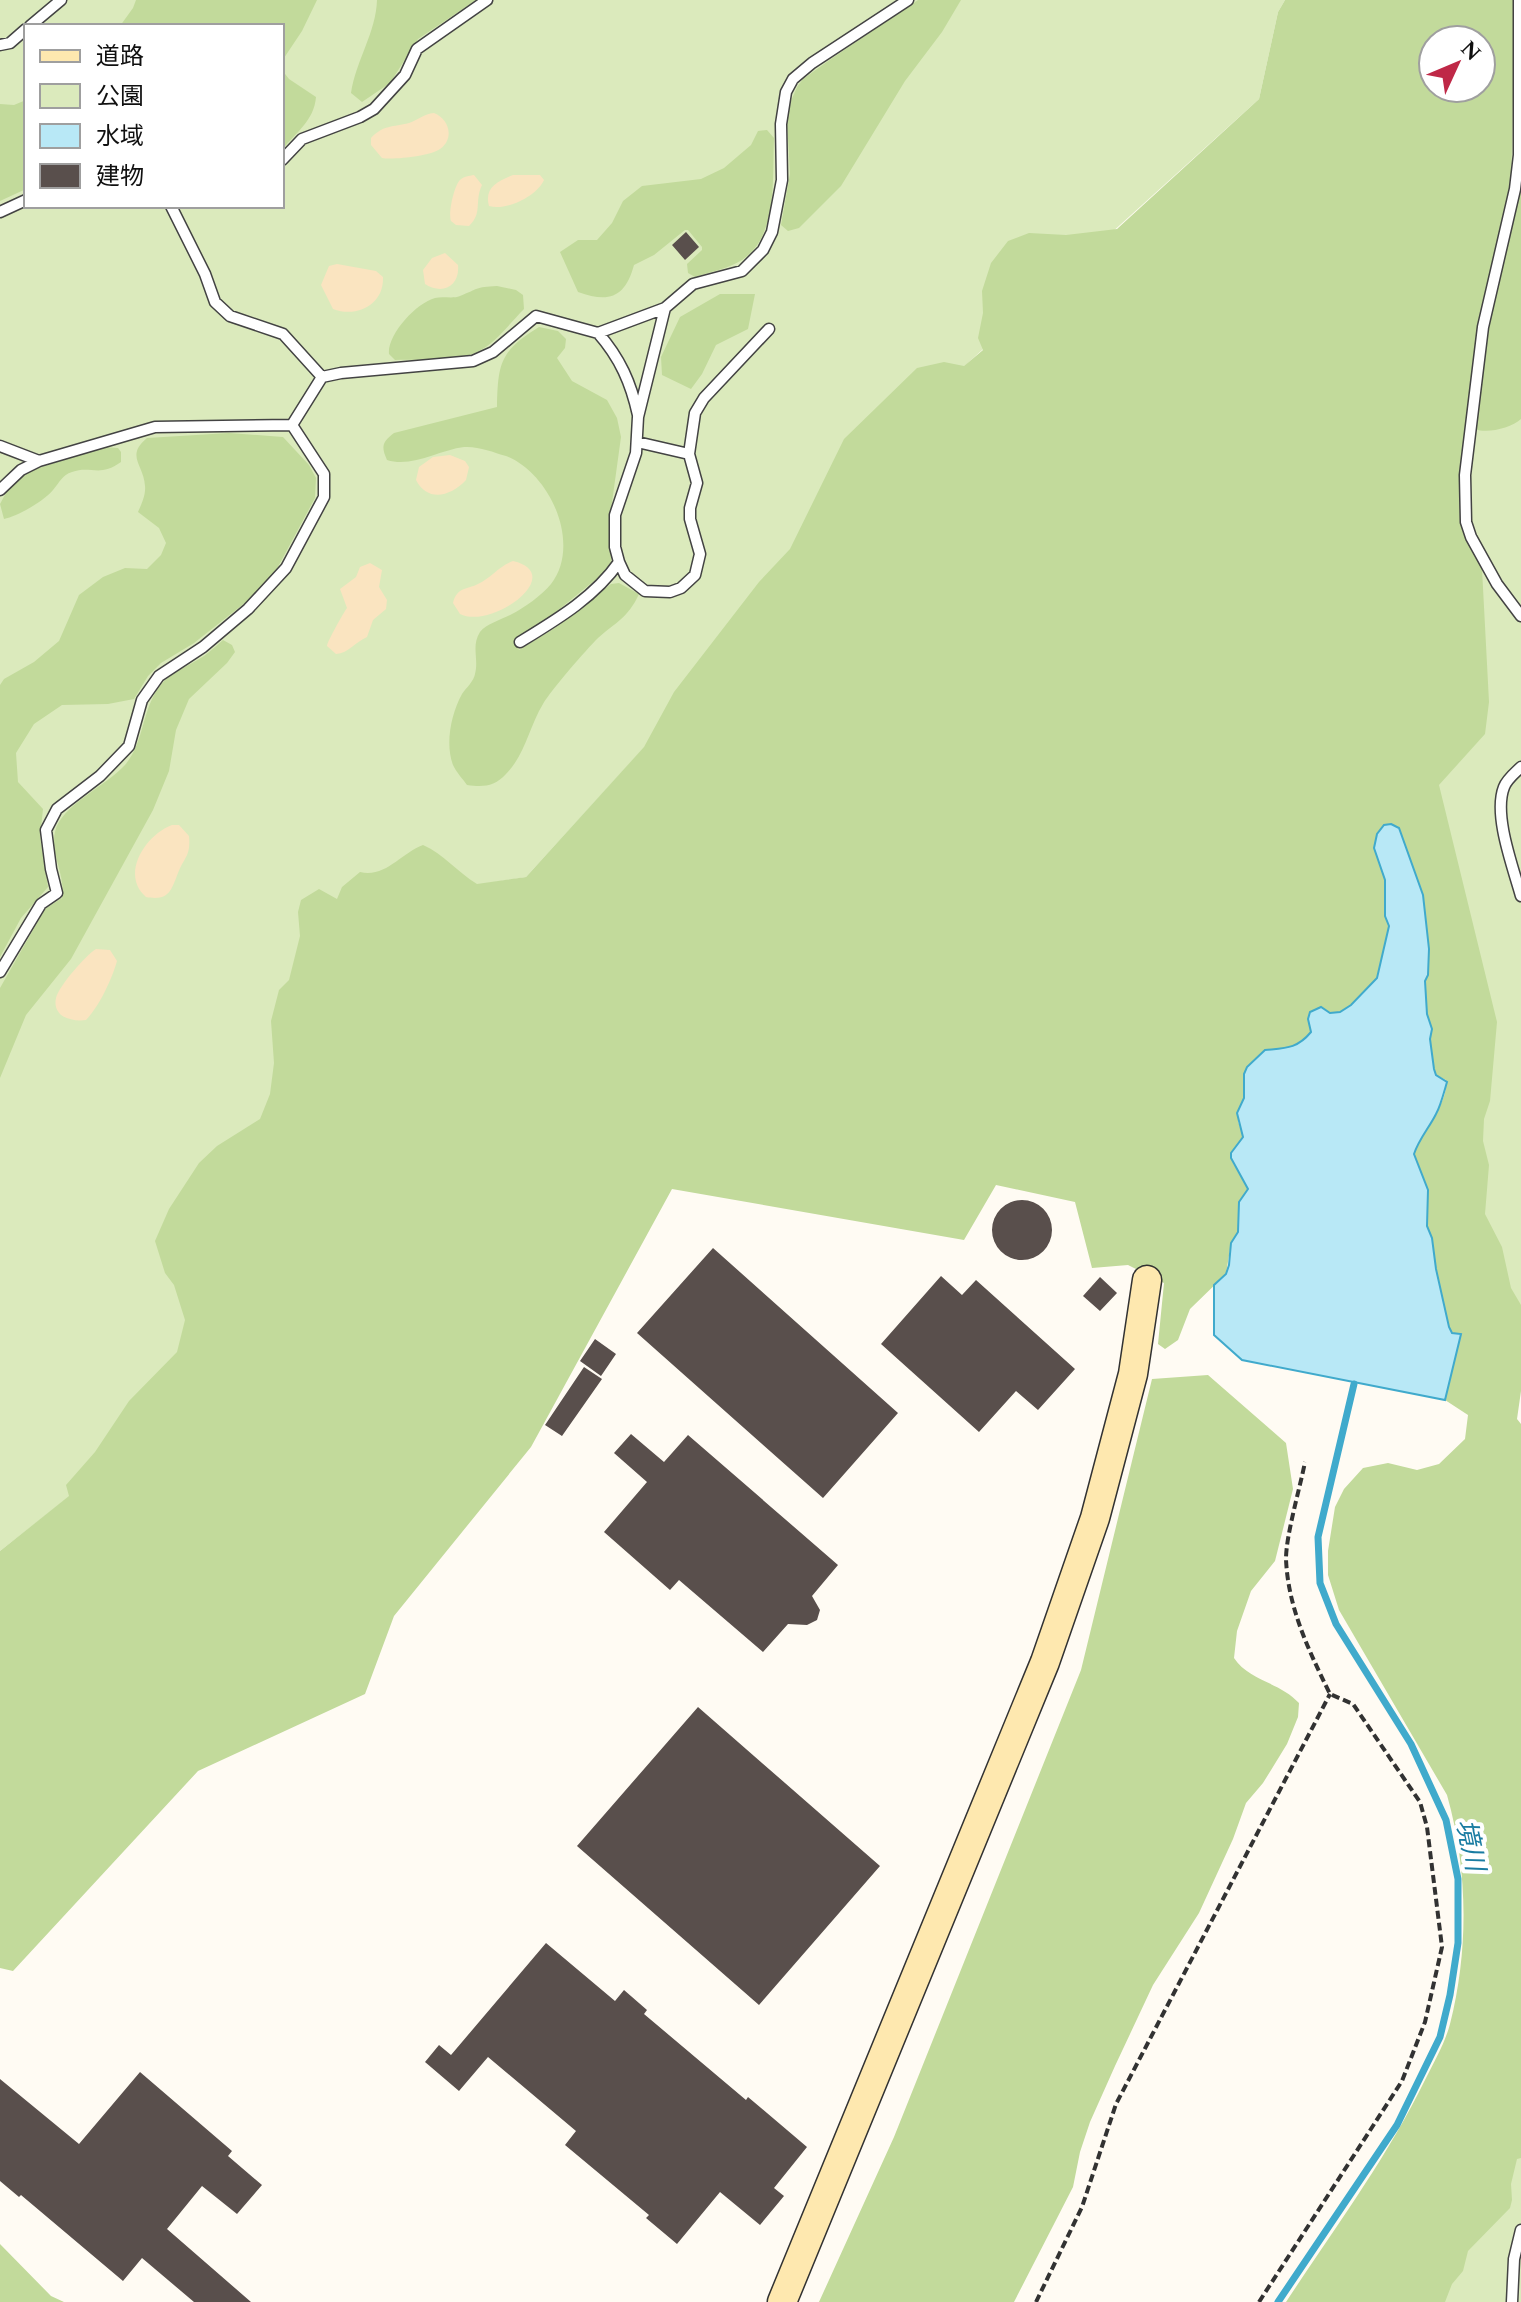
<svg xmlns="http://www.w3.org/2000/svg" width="1521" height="2302" viewBox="0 0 1521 2302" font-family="Spectral,'Noto Sans JP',serif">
	<rect width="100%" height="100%" fill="#fffbf3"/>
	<path fill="#dbeabc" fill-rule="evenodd" d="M 0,0 L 1285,0 L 1278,12 L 1259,99 L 917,409 L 809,567 L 526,877 L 477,885 L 182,1408 L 0,1551 ZM 26,26 L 282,26 L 282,206 L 26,206 Z
		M 1515,0 L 1521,0 L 1521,1359 L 1496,1298 L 1427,806 L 1439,784 L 1484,734 L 1464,526 Z
		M 1521,2036 L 1521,2302 L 1374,2302 Z"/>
	<path fill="#c2da9b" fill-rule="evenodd" d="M 136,0 L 317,0 L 302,31 L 282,61 L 282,26 L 120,26 L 133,8 Z
		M 377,0 L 476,0 L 418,39 L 390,83 L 362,102 L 351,93 C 356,60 376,33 377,0 Z
		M 918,0 L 961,0 L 942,32 L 905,81 L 841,186 L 799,228 L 788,231 L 781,225 L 790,174 L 787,120 L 791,101 L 797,87 L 803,79 L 831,59 Z
		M 1285,0 L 1515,0 L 1511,189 L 1479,326 L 1464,526 L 1482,569 L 1489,702 L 1485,734 L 1439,785 L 1497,1022 L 1490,1101 L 1484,1119 L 1483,1141 L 1489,1165 L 1485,1214 L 1502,1247 L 1511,1288 L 1521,1305 L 1521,1391 L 1517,1419 L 1521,1424 L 1521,2158 L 1517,2159 L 1511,2184 L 1512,2200 L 1510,2208 L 1468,2251 L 1463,2271 L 1452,2284 L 1445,2302 L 1286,2302 C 1334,2229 1387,2158 1425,2080 C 1434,2062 1445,2043 1450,2024 C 1469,1949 1468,1869 1447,1795 L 1339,1610 L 1328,1575 L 1328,1551 L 1335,1507 L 1344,1489 L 1363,1468 L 1388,1463 L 1417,1470 L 1439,1464 L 1465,1439 L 1468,1415 L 1445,1400 L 1461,1334 L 1452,1333 L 1449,1327 L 1436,1269 L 1432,1238 L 1427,1226 L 1428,1190 L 1414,1154 C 1421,1133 1449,1103 1446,1080 L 1436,1075 L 1434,1070 L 1430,1038 L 1432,1029 L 1427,1014 L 1425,981 L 1428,975 L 1429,949 L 1423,895 L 1417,881 L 1381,866 L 1385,880 L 1385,916 L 1389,925 L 1377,978 L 1351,1005 L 1340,1012 L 1330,1013 L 1325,1009 L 1311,1025 L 1311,1032 C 1300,1044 1289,1051 1273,1049 L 1244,1075 L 1244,1098 L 1238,1121 L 1243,1136 L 1232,1153 L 1233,1163 L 1248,1189 L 1239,1203 L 1238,1232 L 1231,1243 L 1226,1274 L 1190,1309 L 1178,1340 L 1165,1349 L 1158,1344 L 1164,1283 L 1128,1265 L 1092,1268 L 1075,1202 L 996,1185 L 964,1240 L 672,1189 L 531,1447 L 394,1616 L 365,1694 L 198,1771 L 13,1971 L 0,1968 L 0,1551 L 69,1496 L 66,1485 L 95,1452 L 129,1401 L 177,1352 L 185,1320 L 174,1285 L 165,1273 L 155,1241 L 169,1209 L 199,1163 L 217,1146 L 260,1119 L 270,1094 L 274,1063 L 271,1021 L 279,990 L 289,980 L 300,936 L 298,912 L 301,900 L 319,889 L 337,899 L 342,887 L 360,872 C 386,878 401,853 423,845 C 444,854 457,872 477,884 L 526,877 L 644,747 L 674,692 L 759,582 L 790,549 L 844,439 L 917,368 L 944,362 L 964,366 L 983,350 L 978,338 L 983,313 L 982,291 L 991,263 L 1008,241 L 1029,233 L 1066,235 L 1117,229 L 1259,99 L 1278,12 ZM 1433,40 L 1481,40 L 1481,88 L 1433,88 Z
		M 282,70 L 289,79 L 316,97 C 314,121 296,132 282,150 Z
		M 26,100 L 26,189 L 0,201 L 0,104 L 14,105 Z
		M 767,130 L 774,138 C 772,177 779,235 742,260 C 728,269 709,272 695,277 L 688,273 L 687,264 L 702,250 L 702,247 L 688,230 L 685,230 L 654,255 L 634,265 C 625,298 609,303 578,292 L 560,252 L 578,240 L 597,240 L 612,223 L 623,201 L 642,186 L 701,179 L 724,168 L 751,145 L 758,131 Z
		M 1521,177 L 1521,419 C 1511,428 1487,434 1475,429 L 1488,326 Z
		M 497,286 L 516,290 L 523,295 L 524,309 C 510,323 496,343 477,352 C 455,363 420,359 395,360 L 389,354 C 387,335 416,303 435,298 C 443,296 453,299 460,296 C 478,289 475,287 497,286 Z
		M 720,294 L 755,294 L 748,329 L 716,345 L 702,374 L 691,389 L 662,375 L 661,357 L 680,317 Z
		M 539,327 L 558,331 L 566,339 L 565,348 L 557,358 L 572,381 L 607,400 L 617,418 L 621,437 L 610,517 L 611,562 L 605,572 L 551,616 L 514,641 L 519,650 L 555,628 L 611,584 L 619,583 L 639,594 C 628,618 616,622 598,638 C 586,650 551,690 543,704 C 529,727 525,755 506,774 C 494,787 483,787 467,785 C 463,779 456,772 453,765 C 445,744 451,714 462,694 C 466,688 474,681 475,674 C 479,659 471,646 480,632 C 486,624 503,619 512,614 C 524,608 542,595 551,584 C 582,544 550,473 506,456 C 493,452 478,446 464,447 C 439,450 412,468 387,460 C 381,447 382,442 394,433 L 497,407 C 498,363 500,351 539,327 Z
		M 229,433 L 283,437 L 309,465 L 316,478 L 315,498 L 272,578 L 246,602 L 194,643 L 161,663 L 148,676 L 134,699 L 108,704 L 62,705 L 34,724 L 16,753 L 18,782 L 43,809 L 40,837 L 48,887 L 21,918 L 0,957 L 0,685 L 4,679 L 34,662 L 59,641 L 79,595 L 103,577 L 125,568 L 147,569 L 161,555 L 166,543 L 159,528 L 138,512 C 141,505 146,495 145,486 C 144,465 125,456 147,438 Z
		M 105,447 L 118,448 L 121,452 L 121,462 C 99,478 91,465 72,472 C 62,475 60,482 53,490 C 44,501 18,516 4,519 L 0,504 L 7,491 L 26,472 Z
		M 223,640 L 232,645 L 235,652 L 227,663 L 189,699 L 176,730 L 169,771 L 153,810 L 71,959 L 26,1015 L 0,1078 L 0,988 L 45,909 L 62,898 C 66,876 50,854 55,832 C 61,805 105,787 125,765 C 144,743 142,710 159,687 C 170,672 189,666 204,656 C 211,651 217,645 223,640 Z
		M 1208,1375 L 1286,1443 L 1293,1489 L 1275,1561 L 1251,1591 L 1237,1631 L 1234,1658 C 1249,1681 1280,1682 1299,1703 L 1298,1717 L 1287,1744 L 1263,1783 L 1246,1803 L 1233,1839 L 1199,1913 L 1153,1985 L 1115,2066 L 1090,2122 L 1080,2152 L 1073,2187 L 1014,2302 L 819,2302 L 894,2137 L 1081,1670 L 1152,1379 Z
		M 0,2244 L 51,2296 L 64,2302 L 0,2302 Z"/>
	<path fill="#fae4c0" d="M 434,113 C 449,119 455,138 440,149 C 431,156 393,160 382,158 L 371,145 L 371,138 C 383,125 393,127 409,123 C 418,120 424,114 434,113 Z
		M 474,175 L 482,185 C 474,202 483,213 469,226 L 456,225 L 451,221 C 448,213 454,186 460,180 C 464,176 469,176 474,175 Z
		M 513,175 L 540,175 L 544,180 C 537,196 507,211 489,206 C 484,188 497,181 513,175 Z
		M 445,253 L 458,265 C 460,287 442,295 425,284 L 423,270 L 432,258 Z
		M 337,264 L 376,271 L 383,277 C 384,305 357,318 333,309 L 321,285 L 329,266 Z
		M 450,455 L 465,461 L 469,467 L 466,480 C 451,496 428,503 416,480 L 419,467 L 433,457 Z
		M 513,561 C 568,574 492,630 460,614 L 453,603 C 457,587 466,590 478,584 C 491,578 499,566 513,561 Z
		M 370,563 L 382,570 L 379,587 L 387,600 L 386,609 L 373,620 L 367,637 C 355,642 349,653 336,654 L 327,646 C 327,642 344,612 347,608 L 340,589 L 356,577 L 360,567 Z
		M 172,825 L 179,825 L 189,836 C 191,856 184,857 178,873 C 171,891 169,901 146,897 C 120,875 145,835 172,825 Z
		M 96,949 L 110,950 L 117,961 C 112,979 99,1007 86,1020 C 72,1022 52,1017 56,998 C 59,986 85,956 96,949 Z"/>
	<path fill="#b8e8f6" stroke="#40aacc" stroke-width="2" d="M 1391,824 L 1399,828 L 1423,895 L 1429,949 L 1428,975 L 1425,981 L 1427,1014 L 1432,1029 L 1430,1039 L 1434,1069 L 1436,1075 L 1447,1082 C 1444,1092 1441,1105 1436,1114 C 1429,1128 1419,1139 1414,1154 L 1428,1190 L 1427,1226 L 1432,1238 L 1436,1269 L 1449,1327 L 1452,1333 L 1461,1334 L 1445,1400 L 1242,1360 L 1214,1335 L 1214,1285 L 1226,1274 L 1229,1265 L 1231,1243 L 1238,1232 L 1239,1202 L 1248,1189 L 1231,1158 L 1231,1153 L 1243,1137 L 1237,1113 L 1244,1098 L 1244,1074 L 1247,1067 L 1265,1050 C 1285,1048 1297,1049 1311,1032 L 1308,1019 L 1310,1012 L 1321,1007 L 1330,1013 L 1340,1012 L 1351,1005 L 1377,978 L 1389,926 L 1385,916 L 1385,880 L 1374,848 L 1377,834 L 1384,825 Z"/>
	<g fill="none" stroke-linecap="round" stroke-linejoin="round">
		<path stroke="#40aacc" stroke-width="7" d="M 1278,2302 L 1397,2125 L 1440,2037 L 1450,1995 L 1458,1943 L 1458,1879 L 1446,1820 L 1411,1744 L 1336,1624 L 1320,1583 L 1318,1537 L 1354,1384"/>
	</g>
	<path fill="#594f4c" d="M 686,232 L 699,247 L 685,260 L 672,245 Z
		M992 1230a30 30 0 1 1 60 0a30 30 0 1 1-60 0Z
		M 713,1248 L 898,1413 L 823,1498 L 637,1333 Z
		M 941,1276 L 962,1295 L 976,1280 L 1075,1369 L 1038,1410 L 1016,1391 L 979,1432 L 881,1344 Z
		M 1100,1277 L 1117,1293 L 1100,1311 L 1083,1296 Z
		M 595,1339 L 616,1354 L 601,1376 L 580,1361 Z
		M 584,1367 L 602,1379 L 562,1436 L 545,1425 Z
		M 631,1434 L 664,1462 L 688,1435 L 838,1565 L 812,1596 L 820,1610 L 817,1620 L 807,1625 L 788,1624 L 763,1652 L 679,1580 L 670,1590 L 604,1532 L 647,1482 L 614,1453 Z
		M 698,1707 L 880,1866 L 759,2005 L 577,1846 Z
		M 546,1943 L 615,2001 L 624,1990 L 647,2010 L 644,2014 L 746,2100 L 748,2097 L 807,2147 L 774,2188 L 784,2196 L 760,2225 L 720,2192 L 677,2244 L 646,2218 L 649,2215 L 565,2145 L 576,2131 L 488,2057 L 459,2091 L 425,2062 L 439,2045 L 451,2055 Z
		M 140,2072 L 232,2151 L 228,2156 L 262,2185 L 237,2214 L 202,2186 L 167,2229 L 251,2302 L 194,2302 L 142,2258 L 123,2281 L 21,2195 L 19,2197 L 0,2181 L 0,2079 L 79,2144 Z"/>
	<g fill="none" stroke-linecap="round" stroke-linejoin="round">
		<defs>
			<path id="lane" d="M 1519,0 L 1519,155 L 1515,189 L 1483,327 L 1465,475 L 1466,522 L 1471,537 L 1497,584 L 1521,616
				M 30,26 L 61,0
				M 0,45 L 10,43 L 26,29
				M 282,160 L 302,139 L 360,117 L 374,109 L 405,75 L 417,49 L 487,0
				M 171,206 L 205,274 L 215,302 L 230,316 L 283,334 L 322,377
				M 0,212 L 26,200
				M 665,308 L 638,417 L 636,453 L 615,515 L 615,547 L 619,562 L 625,575 L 645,591 L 670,592 L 681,588 L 695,575 L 700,554 L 690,519 L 690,508 L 697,483 L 689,454 L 695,413 L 704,398 L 769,329
				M 598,333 C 620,358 631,383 638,415
				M 637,442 L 689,454
				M 0,446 L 39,461
				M 0,490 L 21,470 L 39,461 L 155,427 L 292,425
				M 520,642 C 556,620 595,597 619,562
				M 1521,767 C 1515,773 1507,779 1504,787 C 1493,815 1513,867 1521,896
				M 0,972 L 41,904 L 57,893 L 51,869 L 46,830 L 57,809 L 100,776 L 129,746 L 142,700 L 159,676 L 203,647 L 248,609 L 286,568 L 324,497 L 324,474 L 292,425 L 322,377 L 341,373 L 473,361 L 493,352 L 536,316 L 598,333 L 665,308 L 693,284 L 742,271 L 763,250 L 772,232 L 782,180 L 781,124 L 786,92 L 793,79 L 812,63 L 908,0
				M 1512,2302 L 1514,2259 L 1521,2230"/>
			<path id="secondary" d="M 782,2302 L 1045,1662 L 1095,1518 L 1133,1374 L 1147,1280"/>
		</defs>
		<use href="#lane" stroke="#434343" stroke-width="13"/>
		<use href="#secondary" stroke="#323232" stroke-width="31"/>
		<path stroke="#323232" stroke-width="4" stroke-dasharray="8 4" stroke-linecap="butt" d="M 1036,2302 L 1082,2207 L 1116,2104 L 1330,1694
			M 1259,2302 L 1402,2081 L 1425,2022 L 1442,1947 L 1427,1827 L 1420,1802 L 1353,1704 L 1330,1694 C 1309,1651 1288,1608 1286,1559 C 1286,1535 1300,1488 1305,1462"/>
		<use href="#lane" stroke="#fff" stroke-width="10"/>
		<use href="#secondary" stroke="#fee8af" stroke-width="28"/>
	</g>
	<g text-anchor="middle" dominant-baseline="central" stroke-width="8" stroke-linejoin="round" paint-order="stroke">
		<g font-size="26" font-style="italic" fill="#197ca2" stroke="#fff">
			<text transform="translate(1470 1845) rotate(78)">境川</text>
		</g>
	</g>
	<rect x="24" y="24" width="260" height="184" fill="#ffffff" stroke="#9f9f9f" stroke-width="2"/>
	<rect x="40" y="50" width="40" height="12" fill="#fee8af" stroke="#9f9f9f" stroke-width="2"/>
	<text x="96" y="64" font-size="24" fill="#101010">道路</text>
	<rect x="40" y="84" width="40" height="24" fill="#dbeabc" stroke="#9f9f9f" stroke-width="2"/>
	<text x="96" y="104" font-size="24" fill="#101010">公園</text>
	<rect x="40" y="124" width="40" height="24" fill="#b8e8f6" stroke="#9f9f9f" stroke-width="2"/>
	<text x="96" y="144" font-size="24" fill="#101010">水域</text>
	<rect x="40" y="164" width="40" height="24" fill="#594f4c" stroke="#9f9f9f" stroke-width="2"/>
	<text x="96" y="184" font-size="24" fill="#101010">建物</text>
	<g transform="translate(1457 64) rotate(46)"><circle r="38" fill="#ffffff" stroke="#9f9f9f" stroke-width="2"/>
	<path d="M0-6L14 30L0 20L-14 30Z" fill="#bf2847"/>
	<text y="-12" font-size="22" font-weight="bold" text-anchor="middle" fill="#101010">N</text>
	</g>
</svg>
